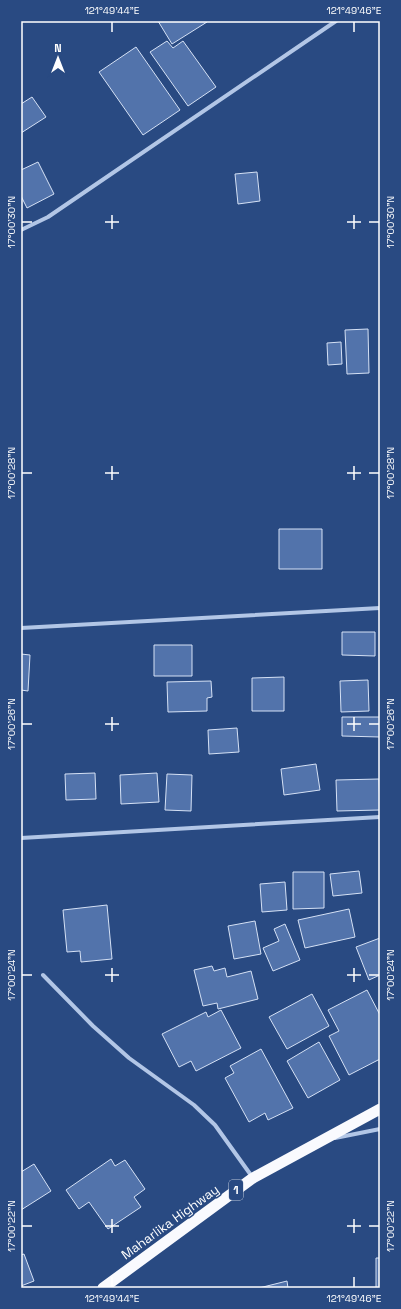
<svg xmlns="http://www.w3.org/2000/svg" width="401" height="1309" viewBox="0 0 401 1309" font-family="'Space Grotesk',sans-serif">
	<rect width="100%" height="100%" fill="#294a82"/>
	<path fill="#5273ab" stroke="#d5e1f5" d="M 158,21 L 206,21 L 207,22 L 172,44 Z
		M 167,41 L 173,48 L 183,41 L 216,87 L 188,106 L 150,52 Z
		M 136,47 L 180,110 L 143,135 L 99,72 Z
		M 32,97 L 46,117 L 21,133 L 21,104 Z
		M 38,162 L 54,194 L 27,208 L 21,196 L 21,170 Z
		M 257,172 L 260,201 L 238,204 L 235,174 Z
		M 368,329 L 369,373 L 347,374 L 345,330 Z
		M 341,342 L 342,364 L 328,365 L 327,343 Z
		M 279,529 L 322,529 L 322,569 L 279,569 Z
		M 342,632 L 375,632 L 375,656 L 342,655 Z
		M 154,645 L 192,645 L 192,676 L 154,676 Z
		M 21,654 L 30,655 L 28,691 L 21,690 Z
		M 284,677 L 284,711 L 252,711 L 252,678 Z
		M 368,680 L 369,711 L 341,712 L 340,681 Z
		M 211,681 L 212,697 L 207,698 L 207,711 L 168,712 L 167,682 Z
		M 342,717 L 380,717 L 380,737 L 342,736 Z
		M 237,728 L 239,752 L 209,754 L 208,730 Z
		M 316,764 L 320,790 L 284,795 L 281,769 Z
		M 95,773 L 96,799 L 66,800 L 65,774 Z
		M 157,773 L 159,802 L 121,804 L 120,775 Z
		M 167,774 L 192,775 L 191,811 L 165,810 Z
		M 379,779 L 380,810 L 337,811 L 336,780 Z
		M 359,871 L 362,893 L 333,896 L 330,874 Z
		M 293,872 L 324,872 L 324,908 L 293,909 Z
		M 285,882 L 287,910 L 262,912 L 260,884 Z
		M 107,905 L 112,959 L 81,962 L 80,951 L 67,952 L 63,910 Z
		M 349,909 L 355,937 L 305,948 L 298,920 Z
		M 255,921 L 261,954 L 234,959 L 228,926 Z
		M 285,924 L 300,960 L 273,971 L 263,948 L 279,941 L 274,929 Z
		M 380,938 L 380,975 L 369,980 L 356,947 Z
		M 212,966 L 214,971 L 225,968 L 227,977 L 251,971 L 258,999 L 218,1009 L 217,1003 L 203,1006 L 194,970 Z
		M 367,990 L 380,1015 L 380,1059 L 349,1075 L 329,1036 L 339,1031 L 328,1010 Z
		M 312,994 L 329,1026 L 287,1049 L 269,1017 Z
		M 221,1010 L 241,1048 L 196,1071 L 191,1061 L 179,1067 L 162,1034 L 206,1012 L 208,1017 Z
		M 319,1042 L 340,1080 L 308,1098 L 287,1061 Z
		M 261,1049 L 293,1108 L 268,1120 L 265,1113 L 249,1122 L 225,1078 L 234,1073 L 230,1066 Z
		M 111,1159 L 115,1166 L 125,1160 L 145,1189 L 134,1197 L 141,1207 L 108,1229 L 89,1202 L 79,1209 L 66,1190 Z
		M 34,1164 L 51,1191 L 21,1210 L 21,1172 Z
		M 24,1254 L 34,1281 L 21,1286 L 21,1255 Z
		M 376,1258 L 380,1258 L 380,1288 L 376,1288 Z
		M 287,1281 L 288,1288 L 259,1288 Z"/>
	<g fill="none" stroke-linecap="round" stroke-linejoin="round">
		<path stroke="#b2c6e6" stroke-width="4" d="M 21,230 L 48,217 L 336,21
			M 21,628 L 380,608
			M 21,838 L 380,817
			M 43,975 L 93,1026 L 129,1058 L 194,1105 L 215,1125 L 253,1178
			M 335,1138 L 380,1129"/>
		<path stroke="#f9fafe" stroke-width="11" d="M 103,1288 L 253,1178 L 380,1109"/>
	</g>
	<path fill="none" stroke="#fff" stroke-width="1.5" d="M 112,22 L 112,32M 354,22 L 354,32M 112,215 L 112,229M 354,215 L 354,229M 22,222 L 32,222M 105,222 L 119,222M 347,222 L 361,222M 369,222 L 379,222M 112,466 L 112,480M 354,466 L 354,480M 22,473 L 32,473M 105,473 L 119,473M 347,473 L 361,473M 369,473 L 379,473M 112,717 L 112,731M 354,717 L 354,731M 22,724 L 32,724M 105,724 L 119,724M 347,724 L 361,724M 369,724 L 379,724M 112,968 L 112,982M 354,968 L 354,982M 22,975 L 32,975M 105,975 L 119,975M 347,975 L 361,975M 369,975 L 379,975M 112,1219 L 112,1233M 354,1219 L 354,1233M 22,1226 L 32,1226M 105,1226 L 119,1226M 347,1226 L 361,1226M 369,1226 L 379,1226M 112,1277 L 112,1287M 354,1277 L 354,1287"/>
	<g text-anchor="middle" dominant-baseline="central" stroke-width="3" stroke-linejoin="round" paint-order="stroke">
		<rect fill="#294a82" stroke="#bfc9da" stroke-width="1" x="229" y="1180" width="14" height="20" rx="3"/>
		<g font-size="12" font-weight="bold" fill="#fff">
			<text x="236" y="1190">1</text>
		</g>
		<g font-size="13" fill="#fff" stroke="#294a82">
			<text transform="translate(170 1222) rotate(-36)">Maharlika Highway</text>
		</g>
	</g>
	<rect width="401" height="1309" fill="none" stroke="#294a82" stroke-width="44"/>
	<g transform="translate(58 58)" stroke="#294a82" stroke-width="3" paint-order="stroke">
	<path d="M0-3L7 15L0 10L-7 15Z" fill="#ffffff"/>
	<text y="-6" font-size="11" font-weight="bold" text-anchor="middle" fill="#ffffff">N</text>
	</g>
	<rect x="22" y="22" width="357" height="1265" fill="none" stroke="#fff" stroke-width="1.5"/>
	<g font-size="10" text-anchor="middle" fill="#fff">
		<text x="112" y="14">121°49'44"E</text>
		<text x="354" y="14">121°49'46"E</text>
		<text transform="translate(11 222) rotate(-90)" y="4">17°00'30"N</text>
		<text transform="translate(390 222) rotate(-90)" y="4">17°00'30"N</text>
		<text transform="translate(11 473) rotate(-90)" y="4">17°00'28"N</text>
		<text transform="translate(390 473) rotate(-90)" y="4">17°00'28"N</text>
		<text transform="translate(11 724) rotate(-90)" y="4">17°00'26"N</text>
		<text transform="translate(390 724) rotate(-90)" y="4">17°00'26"N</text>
		<text transform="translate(11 975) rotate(-90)" y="4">17°00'24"N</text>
		<text transform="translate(390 975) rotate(-90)" y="4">17°00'24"N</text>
		<text transform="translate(11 1226) rotate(-90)" y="4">17°00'22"N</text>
		<text transform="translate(390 1226) rotate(-90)" y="4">17°00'22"N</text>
		<text x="112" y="1302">121°49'44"E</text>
		<text x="354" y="1302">121°49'46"E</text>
	</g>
</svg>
